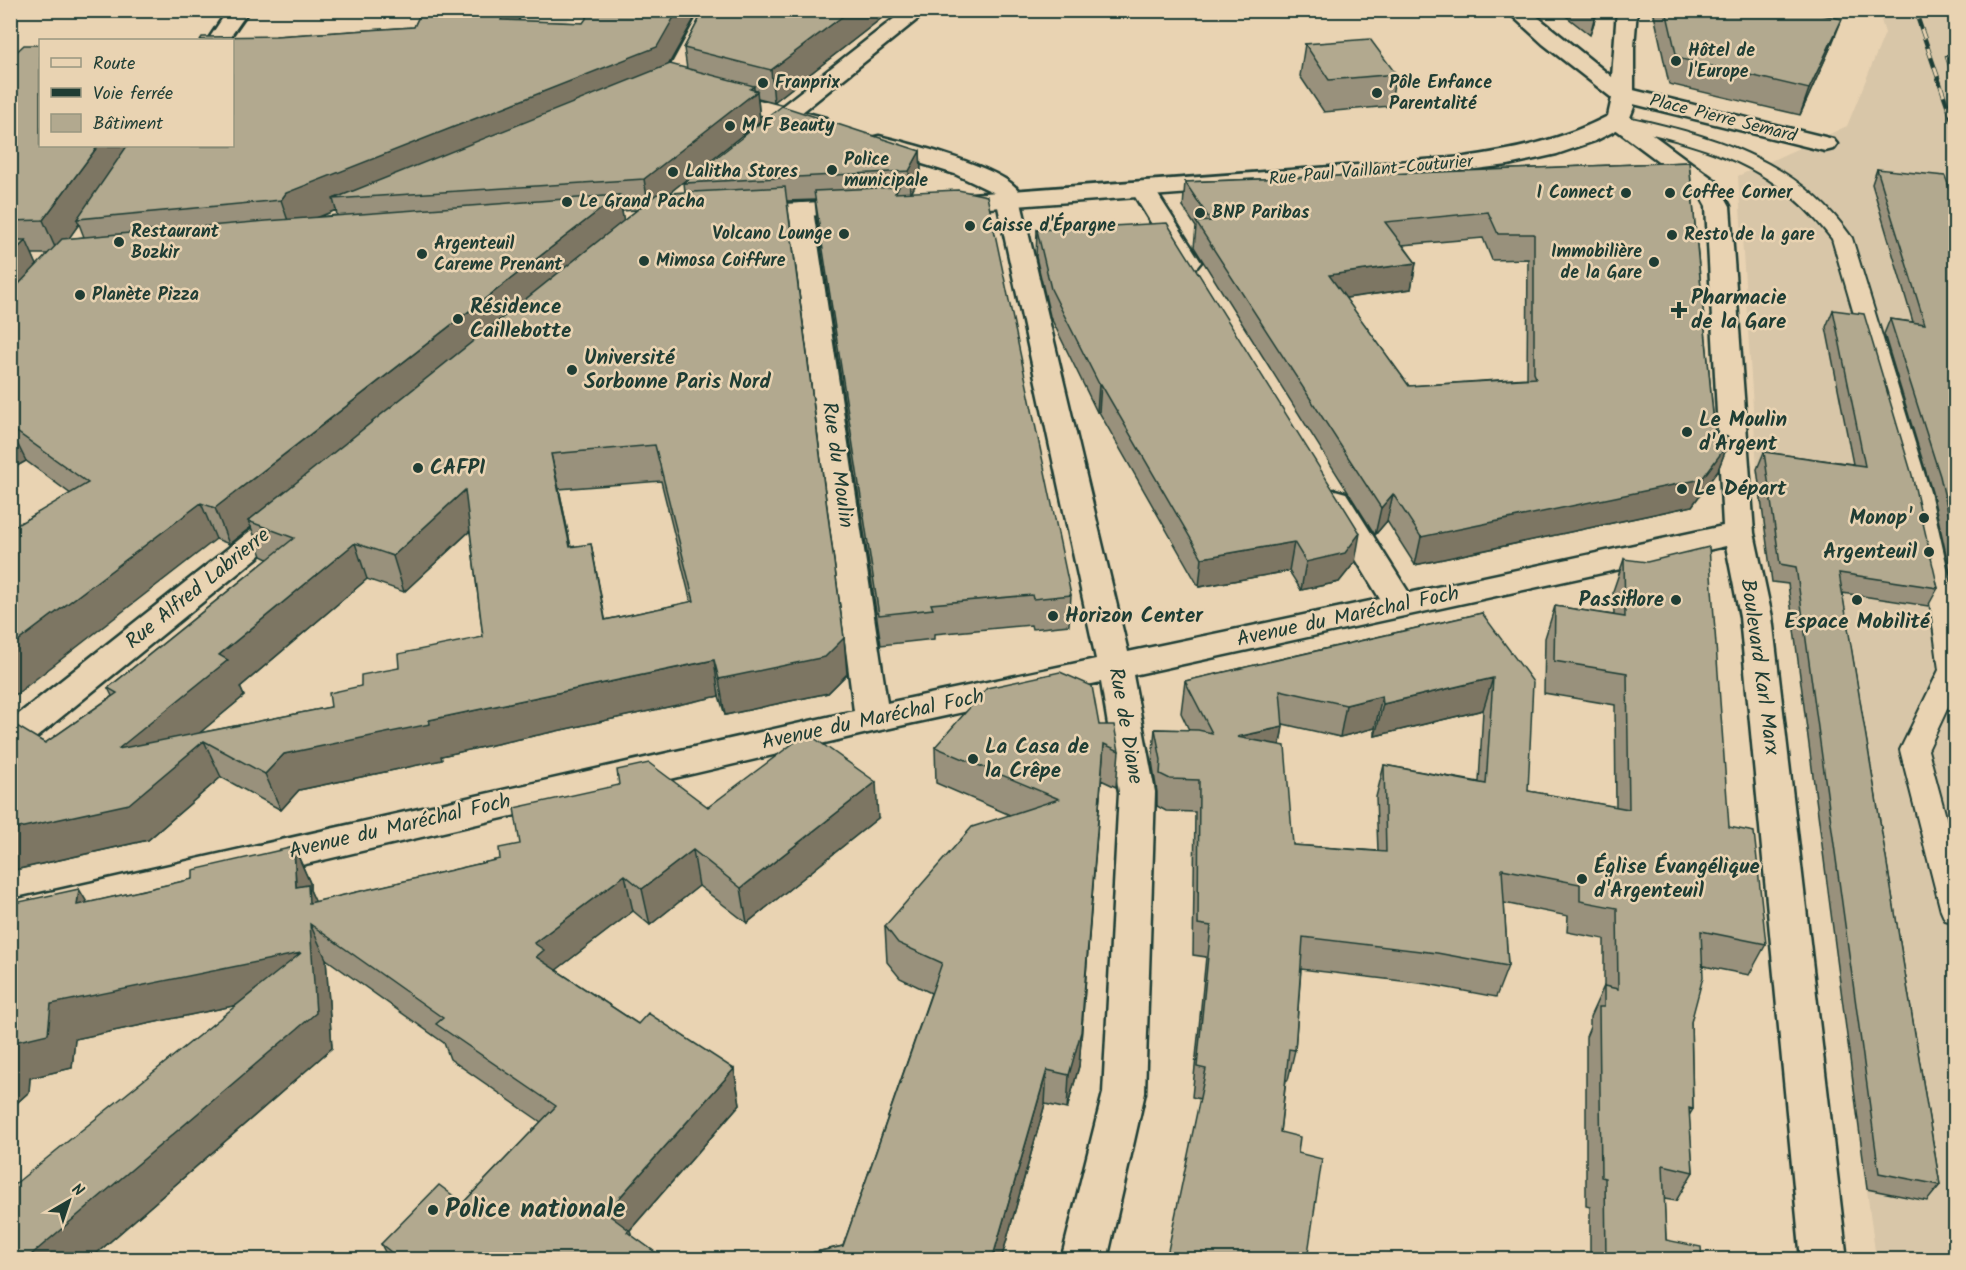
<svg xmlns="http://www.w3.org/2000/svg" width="1966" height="1270" viewBox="0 0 1966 1270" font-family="Kalam,sans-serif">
	<rect width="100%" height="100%" fill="#e9d3b2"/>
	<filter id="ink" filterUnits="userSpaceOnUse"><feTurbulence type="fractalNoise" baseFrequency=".0167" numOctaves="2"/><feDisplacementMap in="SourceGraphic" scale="12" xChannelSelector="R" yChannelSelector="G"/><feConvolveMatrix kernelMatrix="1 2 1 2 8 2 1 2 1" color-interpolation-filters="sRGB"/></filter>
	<g filter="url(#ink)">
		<path fill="#d8c6a8" d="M 444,11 L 575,11 L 561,28 Z
			M 1878,11 L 1955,11 L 1955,1259 L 1876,1259 L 1789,594 L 1810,588 L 1772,582 L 1757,469 L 1738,176 L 1847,126 L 1885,33 Z"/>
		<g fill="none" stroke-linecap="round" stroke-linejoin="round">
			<defs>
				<path id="lane" d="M 1618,115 C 1709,135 1795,157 1852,238 L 1930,492 L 1956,607 L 1956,690 L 1928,750 L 1956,854 L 1956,923 L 1945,920 L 1941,911 L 1900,750 L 1939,670 L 1928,587 L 1906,492 L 1832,239 C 1773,161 1702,146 1612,124 L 1609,120 L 1612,116 Z"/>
				<path id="street" d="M 228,10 L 249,10 L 228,40 L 208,40 Z
					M 701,10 L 722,10 L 680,89 L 648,100 L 640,98 L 637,93 L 640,88 L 663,80 Z
					M 1621,87 L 1833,139 L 1837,144 L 1833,149 L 1825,151 L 1613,99 L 1610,94 L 1613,89 Z
					M 717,89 L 826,118 L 829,123 L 826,128 L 818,130 L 709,101 L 706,96 L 709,91 Z
					M 1618,113 L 1626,115 L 1716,181 L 1730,206 L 1754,533 L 1772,617 L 1847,1260 L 1801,1260 L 1740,617 L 1726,546 L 1133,675 L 1155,792 L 1145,1093 L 1107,1260 L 1061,1260 L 1103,1093 L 1119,792 L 1101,682 L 872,732 L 10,933 L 10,901 L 854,711 L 789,210 L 792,205 L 801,203 L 810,205 L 813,210 L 887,703 L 1096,659 L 995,193 L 955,174 L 871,148 L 867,143 L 871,138 L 879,136 C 908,143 1002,167 1018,190 L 1128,652 L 1380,599 L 1320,500 L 1324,493 L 1335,490 L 1346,493 L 1409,593 L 1723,526 L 1706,206 L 1697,190 L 1610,125 L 1607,120 L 1610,115 Z
					M 1143,183 L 1152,185 L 1155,190 L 1201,262 L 1197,267 L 1188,270 L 1179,267 L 1175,262 L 1131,190 L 1134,185 Z"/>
				<path id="secondary" d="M 905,10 L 929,10 L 765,142 L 757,144 L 749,142 L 745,137 L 749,132 Z
					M 1506,10 L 1529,10 L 1612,77 L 1617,10 L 1637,10 L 1634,47 L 1634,107 L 1629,120 L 1626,125 L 1595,141 L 1557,154 L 1508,165 L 1419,176 L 989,208 L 944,210 L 935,208 L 932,203 L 935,198 L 944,196 L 1464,157 C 1515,150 1562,140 1608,116 L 1612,98 L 1543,44 Z
					M 860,200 L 869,202 L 872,207 L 869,212 L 744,220 L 735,218 L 732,213 L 735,208 L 744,206 Z
					M 290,505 L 301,508 L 305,515 L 301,522 L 22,749 L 10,753 L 10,721 L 279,508 Z"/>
			</defs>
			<use href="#lane" stroke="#1f3d34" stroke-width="4"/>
			<use href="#street" stroke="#1f3d34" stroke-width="5"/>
			<use href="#secondary" stroke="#1f3d34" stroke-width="5"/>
			<use href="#lane" fill="#e9d3b2" fill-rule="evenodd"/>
			<use href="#street" fill="#e9d3b2" fill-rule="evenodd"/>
			<use href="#secondary" fill="#e9d3b2" fill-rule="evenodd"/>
			<defs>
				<path id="rail" d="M 1915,10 L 1956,131
					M 1945,10 L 1956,29
					M 1947,57 L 1956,81"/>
			</defs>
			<use href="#rail" stroke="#1f3d34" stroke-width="4.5"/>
			<use href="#rail" stroke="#e9d3b2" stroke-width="3" stroke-dasharray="10" stroke-linecap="butt"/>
		</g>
		<path fill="#99917b" stroke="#1f3d34" stroke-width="1.5" fill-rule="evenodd" d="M 422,10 L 522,10 L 519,21 L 583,23 L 699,10 L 669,65 L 687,69 L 684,48 L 704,10 L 892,10 L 774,102 L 758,98 L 760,121 L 669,193 L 685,192 L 684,183 L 920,151 L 921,174 L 912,192 L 1071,595 L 1069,625 L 1032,629 L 1031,625 L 934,634 L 934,639 L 881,645 L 817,219 L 815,200 L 787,201 L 844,638 L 847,674 L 828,693 L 725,715 L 719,696 L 603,721 L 441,756 L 442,760 L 299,790 L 281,810 L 221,777 L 148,840 L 10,871 L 10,724 L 45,743 L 112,696 L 108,688 L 268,559 L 262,556 L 251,527 L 229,544 L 216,539 L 71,494 L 26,461 L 10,470 L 10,58 L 40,146 L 232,146 L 276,36 L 414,27 ZM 336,210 L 337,215 L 319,217 ZM 637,210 L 623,221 L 622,211 ZM 79,224 L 84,237 L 68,239 ZM 32,254 L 48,254 L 37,266 ZM 661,481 L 691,602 L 605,620 L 591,544 L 571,547 L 559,489 ZM 470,531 L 483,637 L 399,668 L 361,686 L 331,707 L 199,733 L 244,696 L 240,687 L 367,579 L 404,592 Z
			M 1558,10 L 1598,10 L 1590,35 Z
			M 1653,10 L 1801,10 L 1832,44 L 1800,115 L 1669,84 Z
			M 1305,44 L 1396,74 L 1390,106 L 1324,112 L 1300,76 Z
			M 1689,162 L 1715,435 L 1728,444 L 1718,470 L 1692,506 L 1415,565 L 1387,521 L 1375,535 L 1194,247 L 1196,227 L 1183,207 L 1185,182 ZM 1483,238 L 1492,260 L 1528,259 L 1527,378 L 1409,386 L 1345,298 L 1411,289 L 1416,263 L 1403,245 Z
			M 1877,169 L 1956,206 L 1956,598 L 1932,492 L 1884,334 L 1890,319 L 1913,322 L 1872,184 Z
			M 1037,230 L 1355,562 L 1339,582 L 1301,590 L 1289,571 L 1199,587 L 1099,412 L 1097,412 L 1050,316 L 1036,257 Z
			M 1833,310 L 1938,588 L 1928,606 L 1842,593 L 1940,1185 L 1927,1201 L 1867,1189 L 1788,584 L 1772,582 L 1757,469 L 1764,452 L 1853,464 L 1826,327 Z
			M 1624,559 L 1729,827 L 1766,944 L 1749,975 L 1703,966 L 1691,1022 L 1693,1109 L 1689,1116 L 1693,1172 L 1676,1201 L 1664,1199 L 1666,1240 L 1702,1260 L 1590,1260 L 1590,1207 L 1586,1206 L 1586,1037 L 1590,1027 L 1590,1017 L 1604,986 L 1604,939 L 1567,932 L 1568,916 L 1504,903 L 1508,966 L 1496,997 L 1427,984 L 1301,969 L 1295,1050 L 1288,1080 L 1286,1080 L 1280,1132 L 1298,1153 L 1307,1260 L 1200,1099 L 1192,1097 L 1206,957 L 1193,955 L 1195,812 L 1166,811 L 1157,806 L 1157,792 L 1152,761 L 1155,729 L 1189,730 L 1181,713 L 1185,681 L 1482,613 L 1528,791 L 1616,807 L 1615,705 L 1544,693 L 1545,638 L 1555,606 L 1614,615 L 1613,591 ZM 1483,710 L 1479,782 L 1384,765 L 1376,797 L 1378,851 L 1293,845 L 1280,745 L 1283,724 L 1340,737 L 1375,728 L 1375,736 Z
			M 1099,725 L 1119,751 L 1116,787 L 1101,780 L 1079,1066 L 1067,1109 L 1045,1104 L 1001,1260 L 779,1260 L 843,1246 L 931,993 L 900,978 L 887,962 L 885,926 L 1010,815 L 936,783 L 935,747 Z
			M 1956,763 L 1956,773 L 1953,766 Z
			M 708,807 L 878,818 L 747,923 L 699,886 L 650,925 L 633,911 L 556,970 L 638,1024 L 734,1069 L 740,1104 L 630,1230 L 631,1235 L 666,1260 L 389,1260 L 381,1244 L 463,1203 L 541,1122 L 450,1059 L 444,1043 L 326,959 L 332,1048 L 89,1260 L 10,1260 L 237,1005 L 75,1039 L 72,1068 L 30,1078 L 29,1092 L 10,1109 L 10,904 L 87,903 L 193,879 L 294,847 L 310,883 L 310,890 L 315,902 L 500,859 Z"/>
		<path fill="#7d7664" stroke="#1f3d34" stroke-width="1.5" d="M 505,10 L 522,10 L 507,51 L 501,20 Z
			M 678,10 L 699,10 L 661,78 L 333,199 L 336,210 L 296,226 L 292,233 L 281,200 L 286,193 Z
			M 851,10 L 892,10 L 774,102 L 771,70 Z
			M 1596,10 L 1598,10 L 1590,35 L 1595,15 Z
			M 1842,19 L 1832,44 L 1800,115 L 1809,89 Z
			M 754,86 L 754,94 L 757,91 L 760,121 L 649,209 L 644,179 Z
			M 98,146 L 134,146 L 77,219 L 79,224 L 58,254 L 43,220 Z
			M 920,151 L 921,174 L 910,195 L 909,171 Z
			M 619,195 L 625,228 L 248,521 L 251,527 L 229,544 L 215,508 Z
			M 26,240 L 41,274 L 10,305 L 10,256 Z
			M 1416,263 L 1411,289 L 1324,301 L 1329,275 Z
			M 1099,384 L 1101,384 L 1099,412 L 1097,412 Z
			M 10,429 L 26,461 L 10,470 Z
			M 1728,444 L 1718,470 L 1692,506 L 1415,565 L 1421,537 Z
			M 551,454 L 559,489 L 578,583 L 570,547 Z
			M 465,490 L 475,526 L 404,592 L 393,556 Z
			M 1393,494 L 1387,521 L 1375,535 L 1381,508 Z
			M 201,503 L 216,539 L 10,699 L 10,647 Z
			M 1360,533 L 1355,562 L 1339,582 L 1301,590 L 1306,562 Z
			M 1294,542 L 1289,571 L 1199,587 L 1202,558 Z
			M 355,543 L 367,579 L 240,687 L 244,696 L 137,785 L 118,749 L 219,655 Z
			M 591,544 L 598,580 L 612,656 L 605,620 Z
			M 844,638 L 847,674 L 828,693 L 725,715 L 719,679 Z
			M 714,660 L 719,696 L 441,756 L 442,760 L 299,790 L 281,810 L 265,774 L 284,754 L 429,720 Z
			M 1493,678 L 1483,710 L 1375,736 L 1383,704 Z
			M 1382,696 L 1375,728 L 1340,737 L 1346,705 Z
			M 1283,727 L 1277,759 L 1237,737 Z
			M 204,741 L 221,777 L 148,840 L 10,871 L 10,830 Z
			M 1104,744 L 1079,1066 L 1067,1109 L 1069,1075 Z
			M 876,782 L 878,818 L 747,923 L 741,888 Z
			M 294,847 L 310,883 L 310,890 L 324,920 L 296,887 Z
			M 693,850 L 699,886 L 650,925 L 642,889 Z
			M 625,875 L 633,911 L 551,974 L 536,957 L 534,943 Z
			M 79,889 L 100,924 L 77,905 Z
			M 310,924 L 326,959 L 332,1048 L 89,1260 L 25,1260 L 314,989 L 75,1039 L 72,1068 L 30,1078 L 29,1092 L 10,1109 L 10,1043 L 51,1004 Z
			M 734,1069 L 740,1104 L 630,1230 L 638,1260 L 606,1213 Z
			M 1047,1070 L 1045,1104 L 1001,1260 L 992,1260 Z"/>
		<path fill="#b2a98f" stroke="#1f3d34" stroke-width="1.5" fill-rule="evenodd" d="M 422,10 L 505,10 L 501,20 L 583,23 L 592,10 L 678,10 L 657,47 L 286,193 L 281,200 L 77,219 L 127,146 L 232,146 L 232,40 L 200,40 L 202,37 L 276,36 L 414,27 Z
			M 704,10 L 851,10 L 771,70 L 684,48 Z
			M 1590,10 L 1596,10 L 1595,15 Z
			M 1666,10 L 1801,10 L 1842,19 L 1809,89 L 1677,58 Z
			M 1370,39 L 1396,74 L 1329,80 L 1305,44 Z
			M 24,45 L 40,45 L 40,146 L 98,146 L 43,220 L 10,221 L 10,58 Z
			M 670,64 L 754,86 L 750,89 L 757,91 L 644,179 L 333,199 Z
			M 782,106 L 920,151 L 909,171 L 684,183 Z
			M 1689,162 L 1715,435 L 1728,437 L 1728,444 L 1702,479 L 1421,537 L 1393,494 L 1381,508 L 1196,222 L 1211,221 L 1185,182 ZM 1488,212 L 1498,234 L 1534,234 L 1534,373 L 1536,378 L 1409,386 L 1329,275 L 1416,263 L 1385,222 Z
			M 1877,169 L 1945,176 L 1956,206 L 1956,546 L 1940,476 L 1890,319 L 1925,324 Z
			M 785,187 L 844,638 L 825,657 L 719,679 L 714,660 L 595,685 L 429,720 L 430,724 L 284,754 L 265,774 L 204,741 L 129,804 L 10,830 L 10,724 L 12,723 L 45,743 L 117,693 L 108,688 L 294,538 L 248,521 L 657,194 ZM 655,445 L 694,601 L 605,620 L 591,544 L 570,547 L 551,454 ZM 465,490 L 483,637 L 398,654 L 399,668 L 361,675 L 361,686 L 329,693 L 331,707 L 118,749 L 228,660 L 219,655 L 355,543 L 393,556 Z
			M 899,187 L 895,193 L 958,190 L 987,196 L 1071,595 L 1033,599 L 1032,595 L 931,604 L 933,609 L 879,615 L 814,191 Z
			M 619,195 L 215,508 L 201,503 L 10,647 L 10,529 L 88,483 L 10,427 L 10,289 L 16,287 L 62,239 L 266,221 Z
			M 1167,223 L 1360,533 L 1345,553 L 1306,562 L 1294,542 L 1202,558 L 1101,384 L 1099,384 L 1051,289 L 1037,230 Z
			M 10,240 L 26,240 L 10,256 Z
			M 1833,310 L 1864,314 L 1912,475 L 1938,588 L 1839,573 L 1940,1185 L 1879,1173 L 1796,567 L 1780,564 L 1764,452 L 1865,466 Z
			M 1709,547 L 1729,827 L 1754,832 L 1766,944 L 1701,931 L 1703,977 L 1691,1022 L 1693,1109 L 1689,1108 L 1693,1172 L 1663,1165 L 1666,1240 L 1701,1247 L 1702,1260 L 1606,1260 L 1605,1178 L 1601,1177 L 1599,1007 L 1604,1007 L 1604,986 L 1618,989 L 1617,908 L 1580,901 L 1580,884 L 1502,869 L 1508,966 L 1437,953 L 1303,937 L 1295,1050 L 1289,1049 L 1280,1132 L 1300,1137 L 1298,1153 L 1322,1159 L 1307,1260 L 1166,1260 L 1206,1069 L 1197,1067 L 1211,926 L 1198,924 L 1199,780 L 1170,779 L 1160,774 L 1161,760 L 1155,729 L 1198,730 L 1212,733 L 1185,681 L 1482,613 L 1533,682 L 1528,791 L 1629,809 L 1627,673 L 1554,661 L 1555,606 L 1625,617 L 1624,559 L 1647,562 ZM 1493,678 L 1486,784 L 1384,765 L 1386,852 L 1293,845 L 1285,746 L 1237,737 L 1283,727 L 1280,690 L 1346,705 L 1382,696 L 1383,704 Z
			M 1060,672 L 1092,686 L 1099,725 L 1114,725 L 1119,751 L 1104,744 L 1081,1032 L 1069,1075 L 1047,1070 L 992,1260 L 779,1260 L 843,1246 L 942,963 L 898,943 L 885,926 L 972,827 L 1059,799 L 935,747 L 987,688 Z
			M 807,733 L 876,782 L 741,888 L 693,850 L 642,889 L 625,875 L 534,943 L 544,950 L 536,957 L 638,1024 L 648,1013 L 734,1069 L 606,1213 L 629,1230 L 627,1232 L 666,1260 L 401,1260 L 381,1244 L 439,1185 L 463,1203 L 556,1106 L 436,1024 L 443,1018 L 310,924 L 316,1013 L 25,1260 L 10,1260 L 10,1188 L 301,953 L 51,1004 L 48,1034 L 10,1043 L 10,904 L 79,889 L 77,905 L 193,879 L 193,870 L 294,847 L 296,887 L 308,885 L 309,903 L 500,859 L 499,848 L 520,844 L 514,808 L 619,785 L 617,770 L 649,763 L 708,807 Z"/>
	</g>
	<g fill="#1f3d34" stroke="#e9d3b2" stroke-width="2">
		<circle cx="1676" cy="61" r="6"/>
		<circle cx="763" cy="83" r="6"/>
		<circle cx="1377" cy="93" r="6"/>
		<circle cx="730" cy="126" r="6"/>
		<circle cx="832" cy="170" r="6"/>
		<circle cx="673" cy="172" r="6"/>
		<circle cx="1626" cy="193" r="6"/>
		<circle cx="1670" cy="193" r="6"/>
		<circle cx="567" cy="202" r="6"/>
		<circle cx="1200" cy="213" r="6"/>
		<circle cx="970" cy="226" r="6"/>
		<circle cx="844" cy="234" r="6"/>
		<circle cx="1672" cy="235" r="6"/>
		<circle cx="119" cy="242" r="6"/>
		<circle cx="422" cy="254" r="6"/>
		<circle cx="644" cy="261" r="6"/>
		<circle cx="1654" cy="262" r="6"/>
		<circle cx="80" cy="295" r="6"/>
		<path d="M1676 301h6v6h6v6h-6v6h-6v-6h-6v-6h6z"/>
		<circle cx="458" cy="319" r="6"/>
		<circle cx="572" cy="370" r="6"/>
		<circle cx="1687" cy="432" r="6"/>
		<circle cx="418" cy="468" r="6"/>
		<circle cx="1682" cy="489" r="6"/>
		<circle cx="1924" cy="518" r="6"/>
		<circle cx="1929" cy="552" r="6"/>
		<circle cx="1676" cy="600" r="6"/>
		<circle cx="1857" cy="600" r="6"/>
		<circle cx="1053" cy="616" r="6"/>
		<circle cx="973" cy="759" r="6"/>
		<circle cx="1582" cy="879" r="6"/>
		<circle cx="433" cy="1210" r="6"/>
	</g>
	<g text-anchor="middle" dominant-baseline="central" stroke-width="5" stroke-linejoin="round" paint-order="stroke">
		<g font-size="18" font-weight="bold" fill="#1f3d34" stroke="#e9d3b2" text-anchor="start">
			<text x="1688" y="51">Hôtel de<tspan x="1688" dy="21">l'Europe</tspan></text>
			<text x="775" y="83">Franprix</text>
			<text x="1389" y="83">Pôle Enfance<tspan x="1389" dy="21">Parentalité</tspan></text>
			<text x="742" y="126">M F Beauty</text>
			<text x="844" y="160">Police<tspan x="844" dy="21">municipale</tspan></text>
			<text x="685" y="172">Lalitha Stores</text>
			<text x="1614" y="193" text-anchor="end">I Connect</text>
			<text x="1682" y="193">Coffee Corner</text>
			<text x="579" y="202">Le Grand Pacha</text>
			<text x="1212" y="213">BNP Paribas</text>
			<text x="982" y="226">Caisse d'Épargne</text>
			<text x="131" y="232">Restaurant<tspan x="131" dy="21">Bozkir</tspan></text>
			<text x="832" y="234" text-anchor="end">Volcano Lounge</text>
			<text x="1684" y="235">Resto de la gare</text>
			<text x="434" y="244">Argenteuil<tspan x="434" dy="21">Careme Prenant</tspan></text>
			<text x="1642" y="252" text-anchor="end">Immobilière<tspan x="1642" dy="21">de la Gare</tspan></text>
			<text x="656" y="261">Mimosa Coiffure</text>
			<text x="92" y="295">Planète Pizza</text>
		</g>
		<g font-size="18" fill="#1f3d34" stroke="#e9d3b2">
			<text transform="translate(1723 119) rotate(14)">Place Pierre Semard</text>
			<text transform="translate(1371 171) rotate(-5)">Rue Paul Vaillant-Couturier</text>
		</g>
		<g font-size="21" font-weight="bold" fill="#1f3d34" stroke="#e9d3b2" text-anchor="start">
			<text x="1691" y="298">Pharmacie<tspan x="1691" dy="24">de la Gare</tspan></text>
			<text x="470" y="307">Résidence<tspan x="470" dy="24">Caillebotte</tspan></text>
			<text x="584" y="358">Université<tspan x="584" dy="24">Sorbonne Paris Nord</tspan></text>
			<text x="1699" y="420">Le Moulin<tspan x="1699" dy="24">d'Argent</tspan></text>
			<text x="430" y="468">CAFPI</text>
			<text x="1694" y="489">Le Départ</text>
			<text x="1912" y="518" text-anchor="end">Monop'</text>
			<text x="1917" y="552" text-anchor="end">Argenteuil</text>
			<text x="1664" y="600" text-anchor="end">Passiflore</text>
			<text x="1065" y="616">Horizon Center</text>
			<text x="1857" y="622" text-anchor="middle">Espace Mobilité</text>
			<text x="985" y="747">La Casa de<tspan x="985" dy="24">la Crêpe</tspan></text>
			<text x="1594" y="867">Église Évangélique<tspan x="1594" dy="24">d'Argenteuil</tspan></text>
		</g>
		<g font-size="21" fill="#1f3d34" stroke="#e9d3b2">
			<text transform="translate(837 465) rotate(82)">Rue du Moulin</text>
			<text transform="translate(198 589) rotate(-39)">Rue Alfred Labrierre</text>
			<text transform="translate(1348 617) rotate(-12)">Avenue du Maréchal Foch</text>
			<text transform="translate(1759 667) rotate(82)">Boulevard Karl Marx</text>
			<text transform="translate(873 720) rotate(-12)">Avenue du Maréchal Foch</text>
			<text transform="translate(1125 726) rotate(80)">Rue de Diane</text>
			<text transform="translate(400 827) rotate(-13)">Avenue du Maréchal Foch</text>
		</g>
		<g font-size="26" font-weight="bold" fill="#1f3d34" stroke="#e9d3b2" text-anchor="start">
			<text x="445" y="1210">Police nationale</text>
		</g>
	</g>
	<rect width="1966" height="1270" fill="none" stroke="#e9d3b2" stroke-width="36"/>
	<rect x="18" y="18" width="1930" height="1234" fill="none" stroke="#1f3d34" stroke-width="2" filter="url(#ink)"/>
	<rect x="39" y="39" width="195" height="108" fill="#e9d3b2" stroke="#989780" stroke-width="1.5"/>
	<rect x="51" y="58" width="30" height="9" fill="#e9d3b2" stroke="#989780" stroke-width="1.5"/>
	<text x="93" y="69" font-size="18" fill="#1f3d34">Route</text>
	<rect x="51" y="88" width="30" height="9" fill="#1f3d34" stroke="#989780" stroke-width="1.5"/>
	<text x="93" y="99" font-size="18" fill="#1f3d34">Voie ferrée</text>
	<rect x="51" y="114" width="30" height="18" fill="#b2a98f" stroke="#989780" stroke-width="1.5"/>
	<text x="93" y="129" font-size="18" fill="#1f3d34">Bâtiment</text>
	<g transform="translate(69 1201) rotate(39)" stroke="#e9d3b2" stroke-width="4.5" paint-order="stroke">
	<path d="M0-4.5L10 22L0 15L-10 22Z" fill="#1f3d34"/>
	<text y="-9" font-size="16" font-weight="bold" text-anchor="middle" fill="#1f3d34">N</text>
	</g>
</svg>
